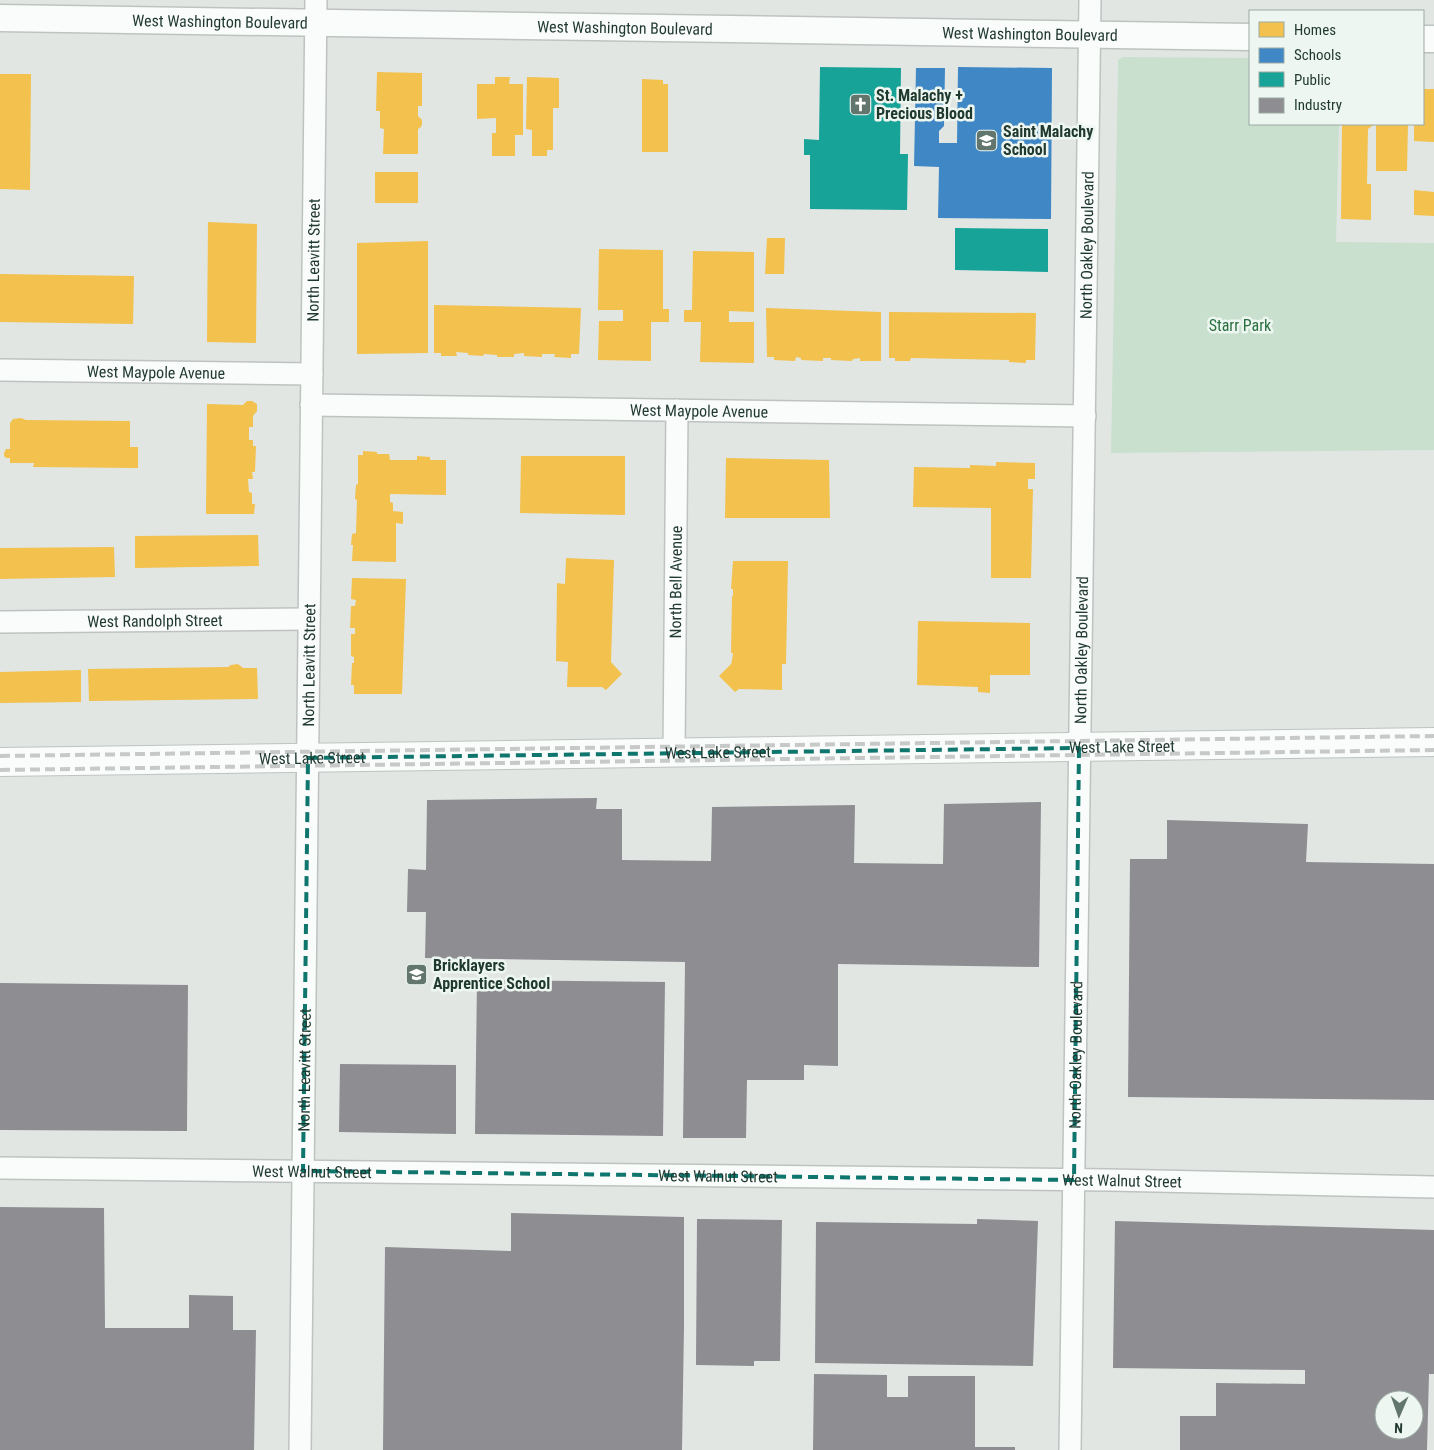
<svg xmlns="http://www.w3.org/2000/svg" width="1434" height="1450" viewBox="0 0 1434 1450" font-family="'Roboto Condensed',sans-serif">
	<rect width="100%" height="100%" fill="#e1e6e3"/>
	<path fill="#c9e0ce" d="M 1123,57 L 1250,58 L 1250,124 L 1339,124 L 1336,242 L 1434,243 L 1434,450 L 1111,453 L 1118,68 L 1118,60 Z"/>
	<path fill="#f2c14e" d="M 377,72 L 422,73 L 422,106 L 418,106 L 418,116 L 422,120 L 422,124 L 421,127 L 418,129 L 418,154 L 383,154 L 384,129 L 380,128 L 380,111 L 376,111 Z
		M 0,74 L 31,74 L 30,190 L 0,189 Z
		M 495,77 L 510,77 L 509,84 L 523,84 L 523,135 L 515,135 L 515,156 L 492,156 L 492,133 L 496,133 L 496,118 L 477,119 L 477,84 L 495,84 Z
		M 527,77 L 559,78 L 559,108 L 553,108 L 553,150 L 547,150 L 547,156 L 532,156 L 532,130 L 526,129 Z
		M 642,79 L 663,80 L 663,84 L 668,84 L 668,152 L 642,152 Z
		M 1423,89 L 1434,89 L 1434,142 L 1414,141 L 1414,124 L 1423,124 Z
		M 1342,124 L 1375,124 L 1368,129 L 1367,184 L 1371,184 L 1371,220 L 1341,219 Z
		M 1376,124 L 1408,124 L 1407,171 L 1376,171 Z
		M 375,172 L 418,172 L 418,203 L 375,203 Z
		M 1414,190 L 1434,192 L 1434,216 L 1414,215 Z
		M 208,222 L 257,224 L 256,343 L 207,342 Z
		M 767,238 L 785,238 L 784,274 L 765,274 Z
		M 428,241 L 428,353 L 357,354 L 357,243 Z
		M 599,249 L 663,250 L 663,309 L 669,309 L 669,322 L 651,322 L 651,361 L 598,360 L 599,321 L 623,321 L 623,310 L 598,310 Z
		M 693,251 L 754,252 L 754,312 L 729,311 L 729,322 L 754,322 L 754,363 L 700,362 L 701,322 L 684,322 L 684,310 L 692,310 Z
		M 0,274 L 134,276 L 133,324 L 0,322 Z
		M 434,305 L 581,308 L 579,354 L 571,354 L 571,358 L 554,357 L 555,354 L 542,354 L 542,357 L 524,356 L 524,353 L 514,354 L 514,357 L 497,357 L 497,355 L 484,354 L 483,356 L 468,355 L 468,353 L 456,352 L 457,356 L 441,356 L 441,353 L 434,353 Z
		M 766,308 L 881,312 L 881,361 L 860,361 L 860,358 L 853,359 L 852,361 L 831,360 L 831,358 L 823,358 L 823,361 L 801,360 L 801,358 L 796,357 L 795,361 L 774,360 L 774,357 L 767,357 Z
		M 889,312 L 1036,313 L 1035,360 L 1026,360 L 1026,363 L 1009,362 L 1009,360 L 911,358 L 910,361 L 895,361 L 895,358 L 889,358 Z
		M 247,401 L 252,401 L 257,404 L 257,411 L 253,416 L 253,427 L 249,427 L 249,440 L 253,440 L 253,446 L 256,446 L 255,472 L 252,472 L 253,479 L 248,479 L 249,492 L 252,493 L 252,504 L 255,504 L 254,514 L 206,514 L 207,404 L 243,405 Z
		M 21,418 L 26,420 L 130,421 L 130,447 L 138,447 L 138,468 L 33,467 L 34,463 L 10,463 L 10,458 L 6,458 L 4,456 L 4,453 L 6,449 L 10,449 L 10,423 L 13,419 Z
		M 363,451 L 377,452 L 377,454 L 389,454 L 390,460 L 417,460 L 417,456 L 430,457 L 430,460 L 446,460 L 446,495 L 390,494 L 390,502 L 393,503 L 393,511 L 403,512 L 403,524 L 396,523 L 396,562 L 352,561 L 353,545 L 351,545 L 352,534 L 356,533 L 357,500 L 355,499 L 356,485 L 358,484 L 358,455 L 363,455 Z
		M 521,456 L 625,456 L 625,515 L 520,513 Z
		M 726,458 L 829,460 L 830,518 L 725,518 Z
		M 996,462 L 1035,463 L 1035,479 L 1028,479 L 1028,489 L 1033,489 L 1031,578 L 991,578 L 991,508 L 913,507 L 914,467 L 970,468 L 970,465 L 996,466 Z
		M 258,535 L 259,566 L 135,568 L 135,536 Z
		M 114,547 L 115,577 L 0,579 L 0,548 Z
		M 566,558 L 614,560 L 611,662 L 622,674 L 606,690 L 602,687 L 567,687 L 568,662 L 556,661 L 557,583 L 565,584 Z
		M 733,561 L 788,561 L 786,664 L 782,664 L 782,690 L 739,689 L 735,692 L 719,676 L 731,664 L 732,660 L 733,653 L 731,653 L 732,596 L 733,596 L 733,589 L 731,589 Z
		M 352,578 L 406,579 L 402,694 L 354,694 L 354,685 L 351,685 L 352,663 L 354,663 L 354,657 L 351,656 L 351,634 L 355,634 L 355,628 L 350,628 L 351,606 L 355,606 L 356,600 L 351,599 Z
		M 918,621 L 1030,623 L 1030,675 L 990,675 L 990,693 L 978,692 L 978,687 L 917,685 Z
		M 238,664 L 243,668 L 257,668 L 258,699 L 89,701 L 88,669 L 228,667 L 231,665 Z
		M 81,670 L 81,702 L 0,703 L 0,672 Z"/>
	<path fill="#3f88c5" d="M 958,67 L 1052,68 L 1051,219 L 938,218 L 939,167 L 914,166 L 916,68 L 945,68 L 944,126 L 939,131 L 939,143 L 957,143 Z"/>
	<path fill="#17a398" d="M 820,67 L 901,68 L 900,154 L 908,154 L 907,210 L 810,209 L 810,155 L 804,155 L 804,139 L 819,140 Z
		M 955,228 L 1048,229 L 1048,272 L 955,270 Z"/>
	<path fill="#8d8d92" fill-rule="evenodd" d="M 597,798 L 596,809 L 622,809 L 622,860 L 711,861 L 712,807 L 855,805 L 854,863 L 943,864 L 944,804 L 1041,802 L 1039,967 L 838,964 L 838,1066 L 804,1065 L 804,1080 L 747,1080 L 746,1138 L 683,1138 L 685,962 L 425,958 L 426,912 L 407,912 L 408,869 L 426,870 L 427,800 Z
		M 1167,820 L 1308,824 L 1306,862 L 1434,864 L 1434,1100 L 1128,1097 L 1130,859 L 1167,859 Z
		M 477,980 L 665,982 L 663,1136 L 475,1134 Z
		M 0,983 L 188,985 L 187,1131 L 0,1130 Z
		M 340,1064 L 456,1065 L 456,1134 L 339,1132 Z
		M 0,1207 L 104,1208 L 105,1328 L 189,1328 L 189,1295 L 233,1296 L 233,1330 L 256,1330 L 254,1450 L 0,1450 Z
		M 511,1213 L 684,1217 L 684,1327 L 682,1450 L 383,1450 L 385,1247 L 511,1251 Z
		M 697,1219 L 782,1220 L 780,1361 L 754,1361 L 754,1366 L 696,1365 Z
		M 977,1219 L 1038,1221 L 1033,1366 L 815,1363 L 816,1222 L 977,1224 Z
		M 1115,1221 L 1434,1230 L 1434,1374 L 1429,1374 L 1427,1450 L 1180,1450 L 1180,1416 L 1216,1416 L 1216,1383 L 1305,1384 L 1305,1370 L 1113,1368 ZM 1384,1400 L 1414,1400 L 1414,1430 L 1384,1430 Z
		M 814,1374 L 887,1375 L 887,1397 L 908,1397 L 908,1376 L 975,1376 L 975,1447 L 1015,1447 L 1015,1450 L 813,1450 Z"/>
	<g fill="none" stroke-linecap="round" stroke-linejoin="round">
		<defs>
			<g id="minor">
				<path id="s1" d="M 0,370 L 312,374"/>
				<path id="s2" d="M 311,405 L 1085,416"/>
				<path id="s3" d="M 0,622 L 309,619"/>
				<path id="s4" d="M 674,753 L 677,410"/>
				<path id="s5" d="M 0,1168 L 1110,1180 L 1434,1187"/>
				<path id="s6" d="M 300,1450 L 316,0"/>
				<path id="s7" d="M 1070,1450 L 1090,0"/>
			</g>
			<g id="tertiary">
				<path id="s8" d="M 0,18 L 1250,37"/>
				<path d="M 1423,39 L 1434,39"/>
			</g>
			<g id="secondary">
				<path id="s9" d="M 0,762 L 1434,742"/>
			</g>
		</defs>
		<use href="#minor" stroke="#bec3c0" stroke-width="24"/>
		<use href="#tertiary" stroke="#bec3c0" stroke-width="29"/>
		<use href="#secondary" stroke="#bdc4c0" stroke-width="30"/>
		<use href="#minor" stroke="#fafbfb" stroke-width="21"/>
		<use href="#tertiary" stroke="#fafbfb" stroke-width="26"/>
		<use href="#secondary" stroke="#fafbfb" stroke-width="28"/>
		<path stroke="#c6c9c8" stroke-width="4" stroke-dasharray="10 5" stroke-linecap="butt" d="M 0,756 L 1434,736
			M 0,770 L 1434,750"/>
	</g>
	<path fill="none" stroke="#0f766e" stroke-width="4" stroke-dasharray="10 6" stroke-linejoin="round" d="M 1079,748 L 1074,1180 L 303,1171 L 308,758 Z"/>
	<defs>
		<symbol id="church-square" viewBox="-11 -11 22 22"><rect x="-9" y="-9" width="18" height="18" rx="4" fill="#63766e" stroke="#eef6f1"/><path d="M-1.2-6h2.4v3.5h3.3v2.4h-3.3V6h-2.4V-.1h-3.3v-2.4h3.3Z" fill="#fff"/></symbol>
		<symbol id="school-square" viewBox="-11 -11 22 22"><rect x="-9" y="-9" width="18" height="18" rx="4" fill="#63766e" stroke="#eef6f1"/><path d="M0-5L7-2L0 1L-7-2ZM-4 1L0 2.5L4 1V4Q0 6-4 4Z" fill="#fff"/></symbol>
	</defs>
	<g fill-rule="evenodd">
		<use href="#church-square" x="848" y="92" width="25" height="25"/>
		<use href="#school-square" x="974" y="128" width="25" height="25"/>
		<use href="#school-square" x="404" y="962" width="25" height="25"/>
	</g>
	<g text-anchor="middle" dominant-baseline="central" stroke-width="5" stroke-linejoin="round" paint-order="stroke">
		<g font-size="16" fill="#1f392f" stroke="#eef6f1">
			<text stroke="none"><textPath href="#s8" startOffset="220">West Washington Boulevard</textPath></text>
			<text stroke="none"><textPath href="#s8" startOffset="625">West Washington Boulevard</textPath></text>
			<text stroke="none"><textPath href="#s8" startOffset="1030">West Washington Boulevard</textPath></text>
			<text stroke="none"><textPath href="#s7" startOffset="1205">North Oakley Boulevard</textPath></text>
			<text stroke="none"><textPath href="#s6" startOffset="1190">North Leavitt Street</textPath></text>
			<text stroke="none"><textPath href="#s1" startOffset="156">West Maypole Avenue</textPath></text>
			<text stroke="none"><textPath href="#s2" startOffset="388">West Maypole Avenue</textPath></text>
			<text stroke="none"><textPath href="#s4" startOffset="171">North Bell Avenue</textPath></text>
			<text stroke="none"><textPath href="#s3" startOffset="155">West Randolph Street</textPath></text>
			<text stroke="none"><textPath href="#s7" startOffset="800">North Oakley Boulevard</textPath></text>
			<text stroke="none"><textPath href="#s6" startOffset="785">North Leavitt Street</textPath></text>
			<text stroke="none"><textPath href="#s9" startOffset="1122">West Lake Street</textPath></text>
			<text stroke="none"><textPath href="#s9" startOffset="718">West Lake Street</textPath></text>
			<text stroke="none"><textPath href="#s9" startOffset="312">West Lake Street</textPath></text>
			<text stroke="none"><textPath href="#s7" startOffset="395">North Oakley Boulevard</textPath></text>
			<text stroke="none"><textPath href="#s6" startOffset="380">North Leavitt Street</textPath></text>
			<text stroke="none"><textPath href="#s5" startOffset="312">West Walnut Street</textPath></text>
			<text stroke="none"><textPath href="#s5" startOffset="718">West Walnut Street</textPath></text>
			<text stroke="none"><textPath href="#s5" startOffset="1122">West Walnut Street</textPath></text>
		</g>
		<g font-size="16" font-weight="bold" fill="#1f392f" stroke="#eef6f1" text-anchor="start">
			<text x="876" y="95">St. Malachy +<tspan x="876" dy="18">Precious Blood</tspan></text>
			<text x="1003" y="131">Saint Malachy<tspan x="1003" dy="18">School</tspan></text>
			<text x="433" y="965">Bricklayers<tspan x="433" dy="18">Apprentice School</tspan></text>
		</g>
		<g font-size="16" fill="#2a6f3e" stroke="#eef6f1">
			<text x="1240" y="325">Starr Park</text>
		</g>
	</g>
	<rect x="1249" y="10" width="175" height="115" fill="#eef6f1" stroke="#9baaa3"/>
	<rect x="1259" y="22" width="25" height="15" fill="#f2c14e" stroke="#9baaa3"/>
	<text x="1294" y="35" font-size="15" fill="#1f392f">Homes</text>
	<rect x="1259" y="48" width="25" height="15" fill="#3f88c5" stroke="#9baaa3"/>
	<text x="1294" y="60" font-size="15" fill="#1f392f">Schools</text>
	<rect x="1259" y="72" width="25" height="15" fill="#17a398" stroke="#9baaa3"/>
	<text x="1294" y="85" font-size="15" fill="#1f392f">Public</text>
	<rect x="1259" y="98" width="25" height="15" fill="#8d8d92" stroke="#9baaa3"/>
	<text x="1294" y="110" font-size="15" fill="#1f392f">Industry</text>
	<g transform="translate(1399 1415) rotate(182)"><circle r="24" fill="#eef6f1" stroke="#9baaa3"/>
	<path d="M0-4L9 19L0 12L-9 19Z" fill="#63766e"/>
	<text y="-8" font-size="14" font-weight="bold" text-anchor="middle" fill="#1f392f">N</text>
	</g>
</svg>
